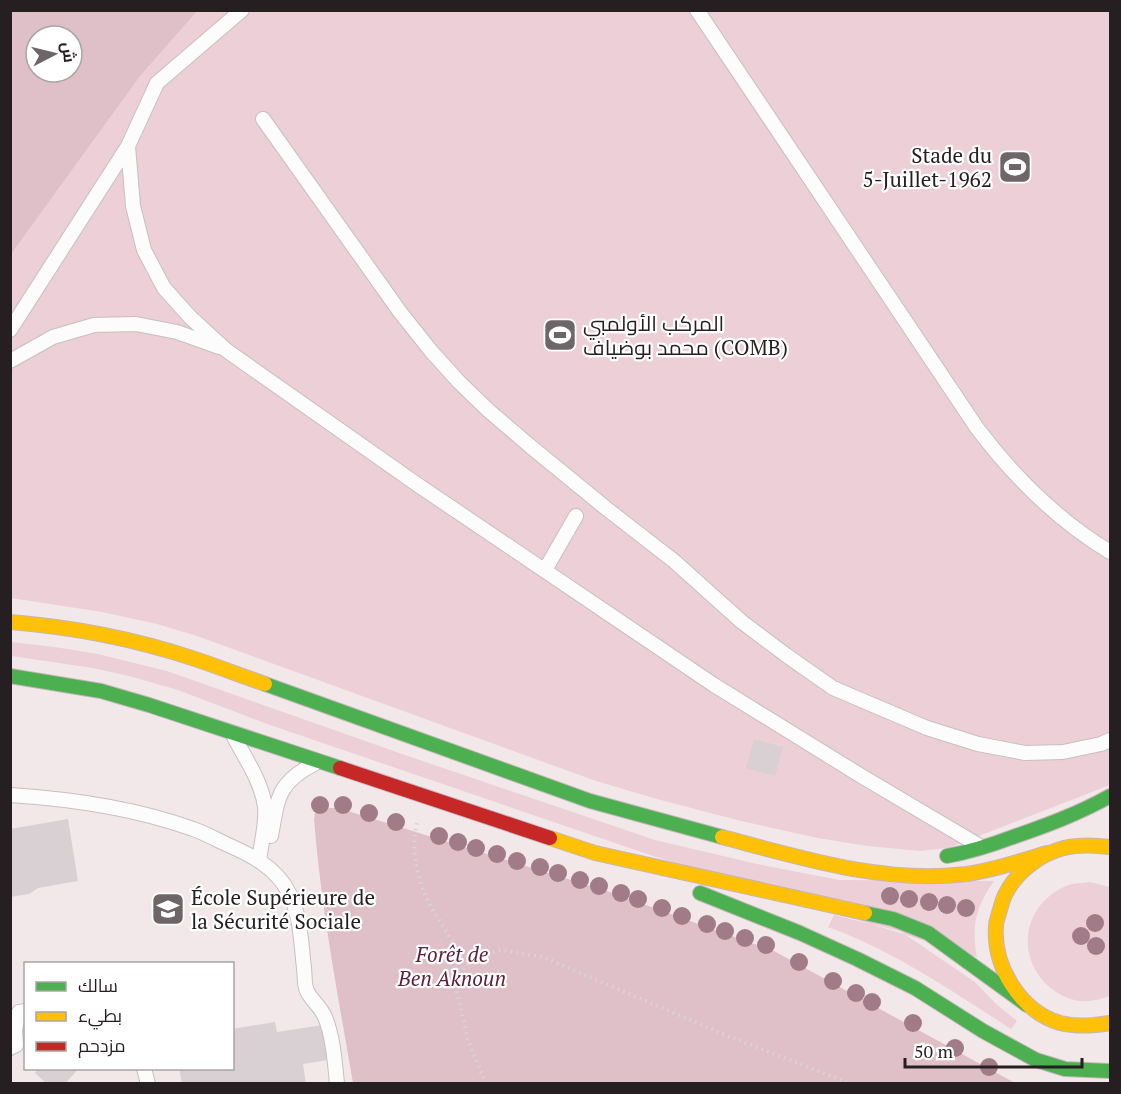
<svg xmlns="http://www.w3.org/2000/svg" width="1121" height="1094" viewBox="0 0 1121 1094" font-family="'PT Serif',Cairo,serif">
	<rect width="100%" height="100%" fill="#f2e8ea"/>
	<path fill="#edcfd7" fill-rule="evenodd" d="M 10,11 L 1110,11 L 1110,785 L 948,848 L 920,851 L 867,846 L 818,838 L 741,821 L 657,799 L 596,781 L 197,636 L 157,624 L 102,612 L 11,598 ZM 36,36 L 72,36 L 72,72 L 36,72 Z
		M 11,642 L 55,647 L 98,654 L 167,671 L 405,755 L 655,840 L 757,864 L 839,880 L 994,881 C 976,906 971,927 977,957 L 653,856 L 270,725 L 178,690 L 129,676 L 93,668 L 11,656 Z
		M 1090,882 L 1110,887 L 1110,996 C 1098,1000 1087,1003 1074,1000 C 1030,988 1012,935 1044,901 C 1051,894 1061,887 1072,884 C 1078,883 1084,883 1090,882 Z
		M 834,915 L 900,931 L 975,982 L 996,1004 L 1017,1021 L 1011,1029 C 952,991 894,951 828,927 Z"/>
	<path fill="#dfbfc8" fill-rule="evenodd" d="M 11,10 L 197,11 L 140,76 L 11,254 ZM 36,36 L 72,36 L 72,72 L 36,72 Z
		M 330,808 L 338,808 L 607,891 L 774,951 L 1015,1083 L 353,1083 C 338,996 321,908 314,819 L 315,813 L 321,810 Z"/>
	<path fill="#d8d0d2" d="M 754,739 L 783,747 L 775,776 L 746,768 Z
		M 68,819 L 78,881 L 38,888 L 29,894 L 10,897 L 10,829 Z
		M 275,1022 L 277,1032 L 323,1025 L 328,1060 L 303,1064 L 306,1084 L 182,1084 L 179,1068 L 232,1068 L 232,1029 Z
		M 39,1068 L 79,1068 L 65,1084 L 47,1084 L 35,1073 Z"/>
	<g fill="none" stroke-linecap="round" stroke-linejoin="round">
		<defs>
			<path id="lane" d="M 242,10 L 157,83 L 128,146 L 133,206 L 144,250 L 164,288 L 190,317 L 226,350 L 418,485 L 714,685 L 863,777 L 978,845
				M 697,10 L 977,428 C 1014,477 1057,520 1110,552
				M 263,119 L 400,312 L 431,351 L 459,382 L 488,410 L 530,446 L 607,509 L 674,561 L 742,622 L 786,655 L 833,688 L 927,728 L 978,744 L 1025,753 L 1063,752 L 1101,744 L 1110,740
				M 10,330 L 128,146
				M 10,361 L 53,337 L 94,325 L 136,324 L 177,332 L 219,347
				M 545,570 L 576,516
				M 234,737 C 245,758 262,782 265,807 C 267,821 261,845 259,860
				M 10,795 C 72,799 135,808 193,829 C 205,833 215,839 226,844 C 251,855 276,867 289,893 C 301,916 301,943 304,968 C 305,975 304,985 307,991 C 311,1000 321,1007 325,1017 C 333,1036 335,1063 337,1084
				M 271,836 C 278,798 277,783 314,764
				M 10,1048 L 16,1045 L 15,1030 L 19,1012 L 26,1011
				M 144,1068 L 148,1084"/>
			<path id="fast" d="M 10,676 L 101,691 L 149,705 L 340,768
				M 265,684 L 590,801 L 722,837
				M 947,856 C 969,852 989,846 1010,838 C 1045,826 1078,814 1110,796
				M 700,893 L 800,933 L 857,959 L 915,988 L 983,1031 L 1036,1060 L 1065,1069 L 1110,1071
				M 865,913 L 893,919 L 928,933 L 1027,1005"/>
			<path id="slow" d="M 10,622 C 73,627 135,639 195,659 C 219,667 242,676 265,684
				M 722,837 C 801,858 884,884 967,874 C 994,870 1021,861 1047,853
				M 550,838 L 595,853 L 865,913
				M 1110,847 C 1095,845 1080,844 1064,848 C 1040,854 1016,872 1005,895 C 1002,901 1001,907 999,913 C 998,917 996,921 996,926 C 993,966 1020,1011 1060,1023 C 1076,1027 1093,1026 1110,1023"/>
			<path id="jam" d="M 340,768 L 550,838"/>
		</defs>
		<use href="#lane" stroke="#c7bfc1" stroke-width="16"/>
		<use href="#fast" stroke="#c5b6ba" stroke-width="16"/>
		<use href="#slow" stroke="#c5b6ba" stroke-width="16"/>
		<use href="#jam" stroke="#c5b6ba" stroke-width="16"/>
		<path stroke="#d8d5d6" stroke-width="4" stroke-dasharray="1.5 4.5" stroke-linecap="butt" d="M 417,823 C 411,844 416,872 424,892 C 431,910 443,925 452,941 C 456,950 460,958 464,967
			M 486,1084 L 468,1040 L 457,992 L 464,967 L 483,954 L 503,950 L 543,957 L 728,1036 L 852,1084"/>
		<use href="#lane" stroke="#fdfcfc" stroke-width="14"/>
		<use href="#fast" stroke="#4caf50" stroke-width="14"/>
		<use href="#slow" stroke="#ffc107" stroke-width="14"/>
		<use href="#jam" stroke="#c62828" stroke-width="14"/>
	</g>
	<g fill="#a17b88">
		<circle cx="320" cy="805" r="9"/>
		<circle cx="343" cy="805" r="9"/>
		<circle cx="369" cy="813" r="9"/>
		<circle cx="396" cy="822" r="9"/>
		<circle cx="439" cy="836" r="9"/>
		<circle cx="458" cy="842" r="9"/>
		<circle cx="476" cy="848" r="9"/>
		<circle cx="497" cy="854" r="9"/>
		<circle cx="517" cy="861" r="9"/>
		<circle cx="540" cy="867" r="9"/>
		<circle cx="558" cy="873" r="9"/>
		<circle cx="580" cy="880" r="9"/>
		<circle cx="599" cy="886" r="9"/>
		<circle cx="621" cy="893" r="9"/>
		<circle cx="890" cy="896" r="9"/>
		<circle cx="638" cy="899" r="9"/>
		<circle cx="909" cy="899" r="9"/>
		<circle cx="929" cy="902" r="9"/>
		<circle cx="947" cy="905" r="9"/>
		<circle cx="662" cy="908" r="9"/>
		<circle cx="966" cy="908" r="9"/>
		<circle cx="682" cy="916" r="9"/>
		<circle cx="1095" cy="923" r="9"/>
		<circle cx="707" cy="924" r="9"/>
		<circle cx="725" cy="931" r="9"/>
		<circle cx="1081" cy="936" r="9"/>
		<circle cx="745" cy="938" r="9"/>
		<circle cx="766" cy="945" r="9"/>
		<circle cx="1096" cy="946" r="9"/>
		<circle cx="799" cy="962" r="9"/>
		<circle cx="833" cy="981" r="9"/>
		<circle cx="856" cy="993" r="9"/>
		<circle cx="872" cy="1002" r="9"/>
		<circle cx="913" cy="1023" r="9"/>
		<circle cx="955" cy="1048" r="9"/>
		<circle cx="989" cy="1067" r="9"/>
	</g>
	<defs>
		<symbol id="stadium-square" viewBox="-11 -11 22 22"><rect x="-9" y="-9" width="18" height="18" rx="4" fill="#6d6567" stroke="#fff"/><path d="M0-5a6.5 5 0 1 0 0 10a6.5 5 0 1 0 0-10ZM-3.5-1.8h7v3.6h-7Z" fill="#fff"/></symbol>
		<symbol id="university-square" viewBox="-11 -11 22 22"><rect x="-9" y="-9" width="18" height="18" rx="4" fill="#6d6567" stroke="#fff"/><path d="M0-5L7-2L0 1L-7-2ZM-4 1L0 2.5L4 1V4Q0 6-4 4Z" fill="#fff"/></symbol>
	</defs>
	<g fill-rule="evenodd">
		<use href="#stadium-square" x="996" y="148" width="38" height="38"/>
		<use href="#stadium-square" x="541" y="316" width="38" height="38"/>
		<use href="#university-square" x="149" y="890" width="38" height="38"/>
	</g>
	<g text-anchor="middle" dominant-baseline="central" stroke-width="4.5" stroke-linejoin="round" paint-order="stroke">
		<g font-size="21" fill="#261f21" stroke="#fff" text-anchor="start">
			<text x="992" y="155" text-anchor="end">Stade du<tspan x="992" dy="24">5-Juillet-1962</tspan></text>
			<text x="583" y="323">المركب الأولمبي<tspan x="583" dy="24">محمد بوضياف (COMB)</tspan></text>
			<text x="191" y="897">École Supérieure de<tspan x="191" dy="24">la Sécurité Sociale</tspan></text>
		</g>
		<g font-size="21" font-style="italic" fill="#5e2138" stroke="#fff">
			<text x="452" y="954">Forêt de<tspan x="452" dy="24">Ben Aknoun</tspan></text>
		</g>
	</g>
	<rect width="1121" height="1094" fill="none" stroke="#261f21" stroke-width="24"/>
	<rect x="24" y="962" width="210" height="108" fill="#ffffff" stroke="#a8a5a6" stroke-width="1.5"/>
	<rect x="36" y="982" width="30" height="9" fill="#4caf50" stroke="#a8a5a6" stroke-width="1.5"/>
	<text x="78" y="992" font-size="18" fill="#261f21">سالك</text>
	<rect x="36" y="1012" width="30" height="9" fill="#ffc107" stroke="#a8a5a6" stroke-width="1.5"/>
	<text x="78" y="1022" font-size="18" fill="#261f21">بطيء</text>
	<rect x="36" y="1042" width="30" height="9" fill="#c62828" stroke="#a8a5a6" stroke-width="1.5"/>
	<text x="78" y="1052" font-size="18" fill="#261f21">مزدحم</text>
	<g transform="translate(54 54) rotate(83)"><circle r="28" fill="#ffffff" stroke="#a8a5a6" stroke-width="1.5"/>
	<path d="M0-4.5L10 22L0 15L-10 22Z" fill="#6d6567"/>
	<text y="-9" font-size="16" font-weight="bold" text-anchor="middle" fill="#261f21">ش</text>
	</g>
	<path d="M905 1058v9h177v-9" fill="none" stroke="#261f21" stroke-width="3"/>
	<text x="914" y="1058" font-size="18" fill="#261f21" stroke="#ffffff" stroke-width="4.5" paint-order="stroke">50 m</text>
</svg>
